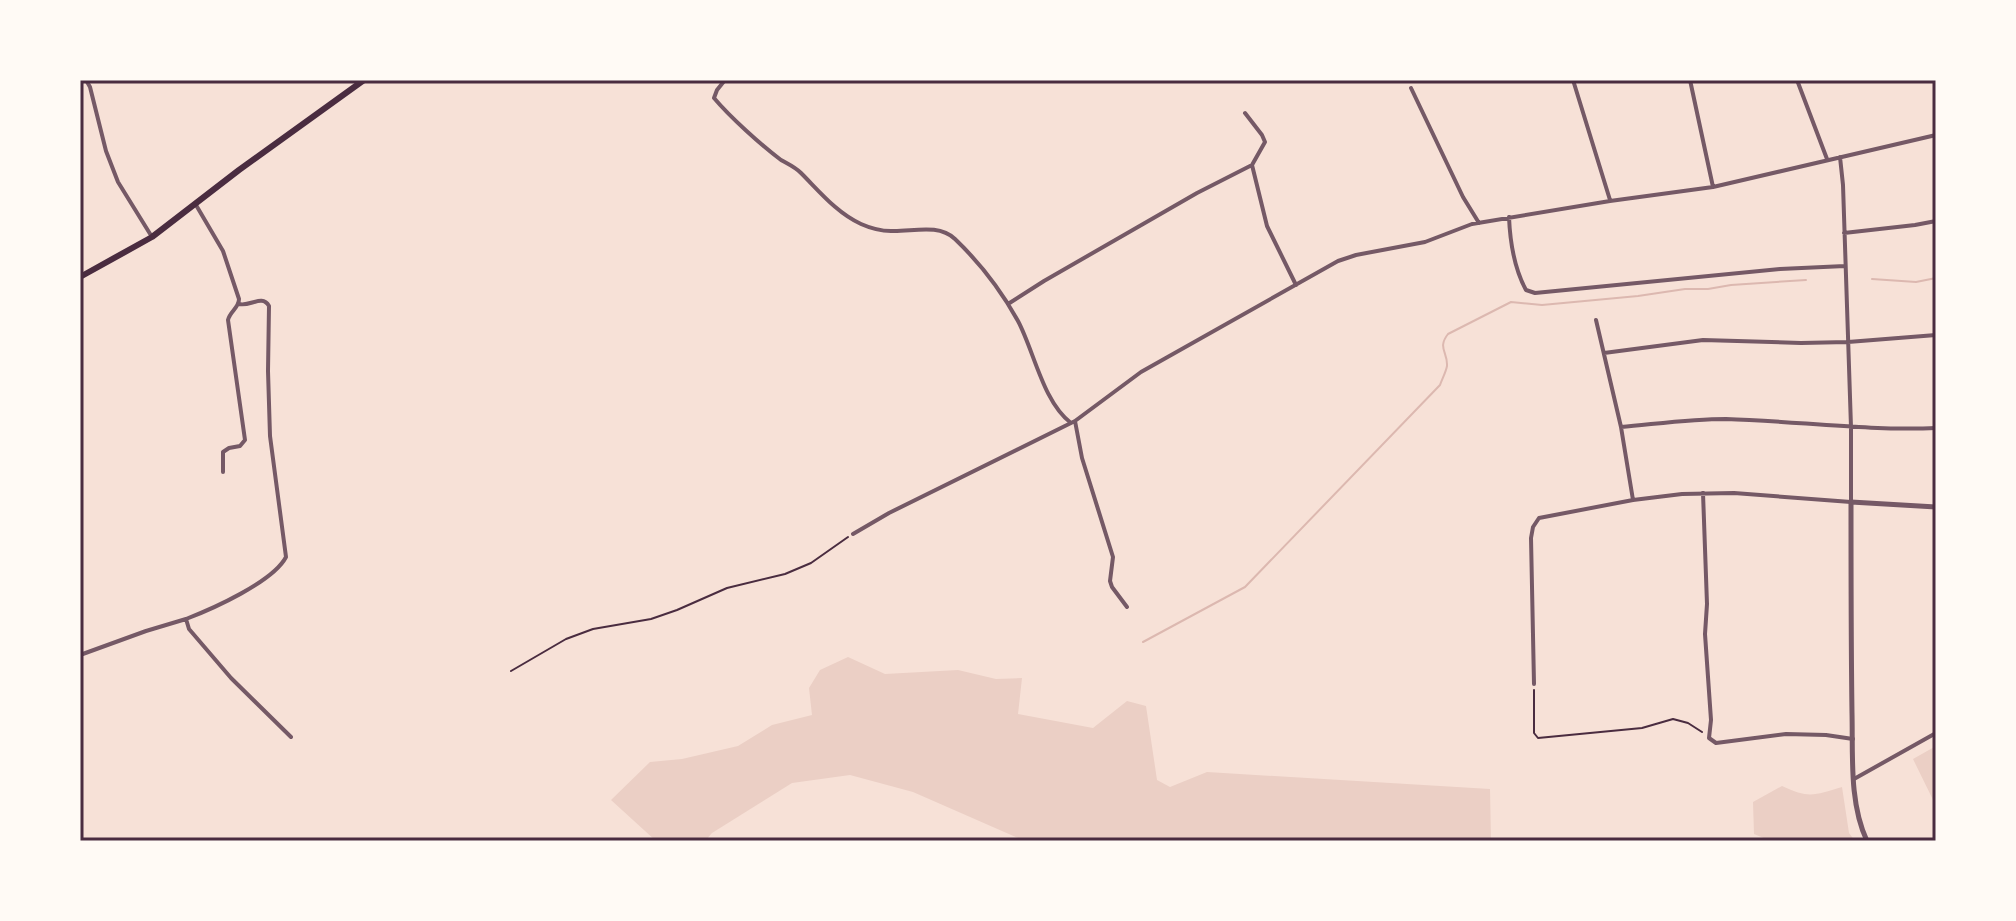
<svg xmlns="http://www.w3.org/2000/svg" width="2016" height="921" viewBox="0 0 2016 921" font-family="'Fira Sans',sans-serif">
	<rect width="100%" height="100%" fill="#f7e1d7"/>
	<path fill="#ebcfc5" d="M 848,657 L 885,674 L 958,670 L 996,679 L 1022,678 L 1018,714 L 1093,728 L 1127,701 L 1146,706 L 1157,780 L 1170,787 L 1207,772 L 1490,789 L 1491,841 L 1025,841 L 913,792 L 850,775 L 792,783 L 712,833 L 705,841 L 656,841 L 611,800 L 650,762 L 682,759 L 738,746 L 772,725 L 812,715 L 809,688 L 820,670 Z
		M 1936,746 L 1936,806 L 1913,759 Z
		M 1782,786 C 1809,799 1815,795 1842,787 L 1849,833 L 1855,841 L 1771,841 L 1754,834 L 1753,802 Z"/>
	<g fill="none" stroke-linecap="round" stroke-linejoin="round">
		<path stroke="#dcb8b0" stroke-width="2" d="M 1872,279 L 1916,282 L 1936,278
			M 1143,642 L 1245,587 L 1440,385 C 1442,379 1446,372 1447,366 C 1448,352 1437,348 1448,334 L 1511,302 L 1542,305 L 1638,296 L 1685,289 L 1708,289 L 1731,285 L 1806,280"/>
		<path stroke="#4a2c40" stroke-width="2" d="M 511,671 L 566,639 L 593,629 L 651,619 L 677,610 L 727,588 L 785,574 L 811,563 L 848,537
			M 1534,690 L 1534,733 L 1538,738 L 1642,728 L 1673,719 L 1688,723 L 1702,732"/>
		<path stroke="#755966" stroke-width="4" d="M 86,80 L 90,87 L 106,151 L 118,182 L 152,237
			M 725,80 L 717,90 L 714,98 C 730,117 761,145 781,160 C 788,164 795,167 801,173 C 820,192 837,213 861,224 C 870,228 881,231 891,231 C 912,232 938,223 955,239 C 979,262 1002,292 1018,321 C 1034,351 1043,402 1071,423
			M 1573,80 L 1610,200
			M 1690,80 L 1713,187
			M 1797,80 L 1827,159
			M 1411,88 L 1463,197 L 1479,223
			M 1245,113 L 1262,135 L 1265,142 L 1252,165 L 1267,226 L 1296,285
			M 196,205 L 223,251 L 239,299 C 239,308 230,311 228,320 L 245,440 L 240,446 L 229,448 L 223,452 L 223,472
			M 1509,217 C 1510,241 1514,268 1526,290 L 1535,293 L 1780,269 L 1845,266
			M 1844,233 L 1915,225 L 1936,221
			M 239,304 C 250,307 262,294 269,306 L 268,371 L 270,436 L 286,557 C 273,582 212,609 186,619 L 189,629 L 231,678 L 291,737
			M 1008,304 L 1044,281 L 1197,193 L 1252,165
			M 1596,320 L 1621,427 L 1633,500
			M 1604,353 L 1703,340 L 1801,343 L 1848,342 L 1936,335
			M 1075,421 L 1082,458 L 1113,557 L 1110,581 L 1112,587 L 1127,607
			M 1621,427 C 1656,424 1691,419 1726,419 C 1796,421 1866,431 1936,428
			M 1703,493 L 1707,604 L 1705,634 L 1711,720 L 1709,738 L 1716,743 L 1786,734 L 1826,735 L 1853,739
			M 853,534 L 889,513 L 1075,421 L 1141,372 L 1338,261 L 1356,255 L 1425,242 L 1472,224 L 1610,201 L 1713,187 L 1936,135
			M 80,655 L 146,631 L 186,619
			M 1534,684 L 1531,538 L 1533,527 L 1539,518 L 1633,500 L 1682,494 L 1734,493 L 1851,502 L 1851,427 L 1843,185 L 1840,157
			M 1854,779 L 1936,733"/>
		<path stroke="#755966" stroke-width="5" d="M 1867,841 C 1849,803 1853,754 1852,713 C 1851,643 1851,572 1851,502 L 1936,507"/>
		<path stroke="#4a2c40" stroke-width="6" d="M 80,277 L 152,237 L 239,170 L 364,80"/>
	</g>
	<rect width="2016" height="921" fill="none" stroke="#fffaf5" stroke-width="164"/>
	<rect x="82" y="82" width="1852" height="757" fill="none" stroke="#4a2c40" stroke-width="3"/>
</svg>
